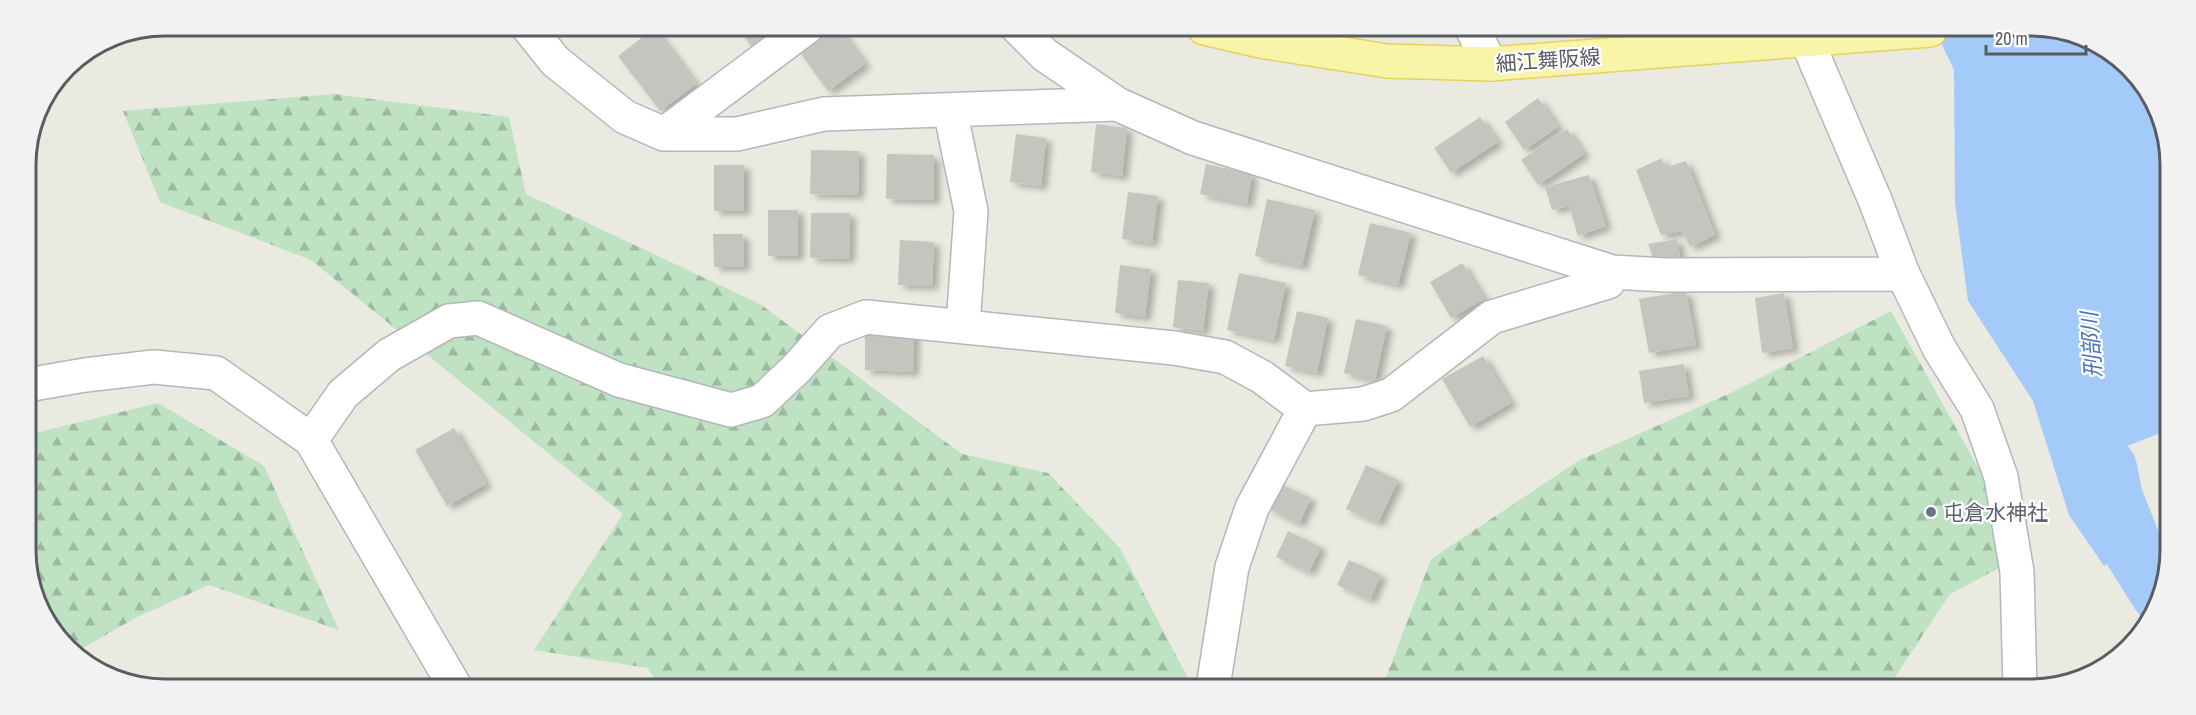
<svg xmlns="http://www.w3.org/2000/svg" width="2196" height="715" viewBox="0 0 2196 715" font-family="'Archivo Narrow','Noto Sans JP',sans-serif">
	<defs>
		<pattern id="forest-firs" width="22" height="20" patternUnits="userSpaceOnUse" patternTransform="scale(1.5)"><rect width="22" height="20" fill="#bee2c2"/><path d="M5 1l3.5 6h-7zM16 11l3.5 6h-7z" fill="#9dbaa1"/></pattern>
		<filter id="shadow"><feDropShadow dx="6" dy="4" stdDeviation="3" flood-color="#0004"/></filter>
	</defs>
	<rect width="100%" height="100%" fill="#ebeae1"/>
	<path fill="url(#forest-firs)" d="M 334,94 L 509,117 L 526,194 L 760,304 L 962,454 L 1048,473 L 1120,548 L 1191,684 L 1190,687 L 658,686 L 648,668 L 534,650 L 623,514 L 311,260 L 160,202 L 123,111 Z
		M 1891,311 L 2026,554 L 1950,594 L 1887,689 L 1382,688 L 1431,559 L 1578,461 L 1737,390 Z
		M 158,403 L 264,466 L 339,630 L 209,585 L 137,617 L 76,652 L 60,642 L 28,577 L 27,435 Z"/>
	<path fill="#a3caf9" d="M 1935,30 L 2068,30 L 2136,73 L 2168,138 L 2166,431 L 2127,446 L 2120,472 L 2141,516 L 2152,532 L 2104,566 L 2069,515 L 2033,401 L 1968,301 L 1955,203 L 1954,70 Z"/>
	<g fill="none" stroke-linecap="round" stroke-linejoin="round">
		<path stroke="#a3caf9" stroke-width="60" d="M 2107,468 L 2113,498 L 2134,551 L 2161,594"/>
	</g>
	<path fill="#c6c4be" filter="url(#shadow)" d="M 737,27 L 787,27 L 755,51 Z
		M 828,27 L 838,27 L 865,64 L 828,91 L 798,50 Z
		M 654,28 L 696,84 L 660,111 L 618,56 Z
		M 1538,98 L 1558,127 L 1524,150 L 1505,122 Z
		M 1480,117 L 1498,142 L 1451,173 L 1434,148 Z
		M 1096,124 L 1127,128 L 1122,176 L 1091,172 Z
		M 1567,129 L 1584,154 L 1538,185 L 1521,160 Z
		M 1016,134 L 1046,138 L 1041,186 L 1010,182 Z
		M 811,150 L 859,151 L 858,195 L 810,194 Z
		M 887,154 L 934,155 L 934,200 L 886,199 Z
		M 1662,158 L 1665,168 L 1686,161 L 1715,235 L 1690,247 L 1682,231 L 1661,235 L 1636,170 Z
		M 1206,164 L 1252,174 L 1247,204 L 1200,194 Z
		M 714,165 L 744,165 L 744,211 L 714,211 Z
		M 1589,175 L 1606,226 L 1578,236 L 1569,206 L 1552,210 L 1545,187 Z
		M 1128,192 L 1158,196 L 1152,243 L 1122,239 Z
		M 1267,199 L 1315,210 L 1302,266 L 1255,256 Z
		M 768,210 L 798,210 L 798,256 L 768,256 Z
		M 811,213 L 850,213 L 849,259 L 810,258 Z
		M 1370,223 L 1411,233 L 1398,285 L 1358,275 Z
		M 713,234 L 743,234 L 744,267 L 714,267 Z
		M 1677,239 L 1680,257 L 1655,264 L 1648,244 Z
		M 900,240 L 934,242 L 932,286 L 898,285 Z
		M 1462,263 L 1484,299 L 1451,318 L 1430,282 Z
		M 1120,265 L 1151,269 L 1145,317 L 1115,313 Z
		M 1239,273 L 1286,283 L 1274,340 L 1227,330 Z
		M 1178,280 L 1209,283 L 1203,331 L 1173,327 Z
		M 1686,291 L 1696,345 L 1649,353 L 1639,299 Z
		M 1784,293 L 1793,348 L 1762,353 L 1755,298 Z
		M 1297,311 L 1328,318 L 1317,373 L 1285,366 Z
		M 1356,319 L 1387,326 L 1375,380 L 1344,373 Z
		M 865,326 L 914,327 L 913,372 L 865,370 Z
		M 1483,356 L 1511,403 L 1470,427 L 1442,379 Z
		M 1684,364 L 1689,396 L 1644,403 L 1639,371 Z
		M 454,428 L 486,484 L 447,506 L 415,450 Z
		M 1366,465 L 1398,480 L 1378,523 L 1346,509 Z
		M 1278,483 L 1311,498 L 1299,524 L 1267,508 Z
		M 1288,531 L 1321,547 L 1309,572 L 1276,557 Z
		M 1349,560 L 1381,575 L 1370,600 L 1337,585 Z"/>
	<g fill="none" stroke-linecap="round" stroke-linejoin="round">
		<defs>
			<path id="minor" d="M 527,26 L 555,61 L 625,117 L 664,134 L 737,134 L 824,114 L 1117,104
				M 1018,28 L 1045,55 L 1117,104 L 1193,138 L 1612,272 L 1665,275 L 1903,274
				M 1472,29 L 1491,64
				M 1807,41 L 1875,200 L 1903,274 L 1939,348 L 1977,409 L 2001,477 L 2017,572 L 2020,689
				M 950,110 L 971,211 L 963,326
				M 664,134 L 807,27
				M 27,385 L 85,375 L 154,367 L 216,373 L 311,440 L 454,685
				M 1305,409 L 1363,404 L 1391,395 L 1492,317 L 1608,282 L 1612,272
				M 311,440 L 343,394 L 389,355 L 449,321 L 478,318 L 619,380 L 731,410 L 762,401 L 796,369 L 830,331 L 866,317 L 1174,348 L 1225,357 L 1262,377 L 1305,409 L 1252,508 L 1232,567 L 1213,687"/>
			<path id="major" d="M 1204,28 L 1260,41 L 1387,61 L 1491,64 L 1930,30"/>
		</defs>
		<use href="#minor" stroke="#b3b6bb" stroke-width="36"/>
		<use href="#major" stroke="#e7d05e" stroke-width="36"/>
		<use href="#minor" stroke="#fff" stroke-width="33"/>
		<use href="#major" stroke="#f9f5a8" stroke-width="33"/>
	</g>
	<circle fill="#6b7280" stroke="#fff" stroke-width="2" cx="1931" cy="512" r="6"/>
	<g text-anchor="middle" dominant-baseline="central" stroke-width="4.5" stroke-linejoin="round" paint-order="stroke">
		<g font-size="21" fill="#595c61" stroke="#fff">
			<text transform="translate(1548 60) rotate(-4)">細江舞阪線</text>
		</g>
		<g font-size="21" fill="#5b616d" stroke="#fff" text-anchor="start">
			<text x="1943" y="512">屯倉水神社</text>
		</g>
		<g font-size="22" font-style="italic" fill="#4973ba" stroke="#fff">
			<text transform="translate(2091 345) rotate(-94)">刑部川</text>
		</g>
	</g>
	<path d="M0 0H2196V715H0ZM165 36H2031A129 129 0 0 1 2160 165V550A129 129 0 0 1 2031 679H165A129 129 0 0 1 36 550V165A129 129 0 0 1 165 36Z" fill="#f2f2f2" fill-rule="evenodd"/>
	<path fill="none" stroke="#595c61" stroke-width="3" d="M165 36H2031A129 129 0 0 1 2160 165V550A129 129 0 0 1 2031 679H165A129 129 0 0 1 36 550V165A129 129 0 0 1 165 36Z"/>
	<path d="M1986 45v9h100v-9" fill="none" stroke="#595c61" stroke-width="3"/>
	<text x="1995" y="45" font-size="18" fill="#595c61" stroke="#ffffff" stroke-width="4.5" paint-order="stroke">20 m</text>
</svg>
